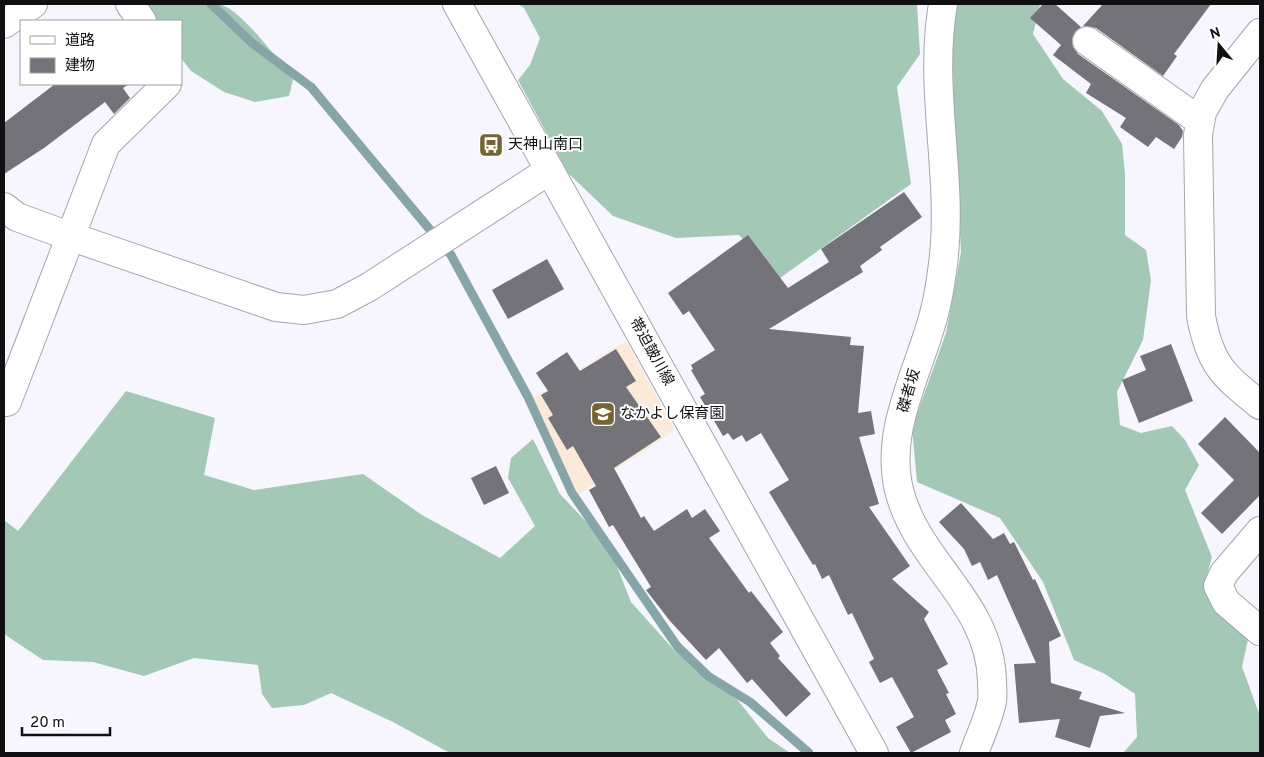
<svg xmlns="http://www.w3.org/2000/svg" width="1264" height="757" viewBox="0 0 1264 757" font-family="Overpass,'Noto Sans JP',sans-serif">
	<rect width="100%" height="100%" fill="#f7f6fe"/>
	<path fill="#fbead9" d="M 626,341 L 675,430 L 579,494 L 552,444 L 533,398 Z"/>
	<path fill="#a4c8b6" d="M 140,4 C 165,4 194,0 218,4 C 240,7 280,62 293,80 L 289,96 L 255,102 L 224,92 L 191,71 L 181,58 L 181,21 L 154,21 Z
		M 518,4 L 917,4 L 920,54 L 897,87 L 911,184 L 780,278 L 739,235 L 676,238 L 613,216 L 568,173 L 518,80 L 530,65 L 540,38 L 524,8 Z
		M 958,4 L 1040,4 L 1033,34 L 1063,79 L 1102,111 L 1122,144 L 1125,174 L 1125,235 L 1146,250 L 1151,280 L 1143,340 L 1117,392 L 1120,425 L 1141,433 L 1172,426 L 1185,440 L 1199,465 L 1185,490 L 1212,557 L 1205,582 L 1212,605 L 1249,635 L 1242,667 L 1260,716 L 1260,753 L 1123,753 L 1137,737 L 1135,694 L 1105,674 L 1074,660 L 1043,582 L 1000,518 L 917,482 L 912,428 L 946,333 L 961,252 L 954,116 L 952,28 Z
		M 126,391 L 215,418 L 204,475 L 254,490 L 363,474 L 422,515 L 500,558 L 535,526 L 508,478 L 511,458 L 533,439 L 560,494 L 609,546 L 631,602 L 674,650 L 728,688 L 768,738 L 790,753 L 450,753 L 393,722 L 331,693 L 304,705 L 272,708 L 262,694 L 258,665 L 194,658 L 144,676 L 93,662 L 43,660 L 4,634 L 4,520 L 18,531 Z"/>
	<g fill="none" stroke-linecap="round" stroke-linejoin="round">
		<path stroke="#86a5a9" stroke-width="9" d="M 211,4 L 252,43 L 311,87 L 451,255 L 528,397 L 572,493 L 677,646 L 708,676 L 750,702 L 809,753"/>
	</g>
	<path fill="#737379" d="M 1043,4 L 1055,4 L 1081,27 L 1075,32 L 1072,39 L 1073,47 L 1078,54 L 1179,125 L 1183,131 L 1182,137 L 1174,149 L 1156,137 L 1148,147 L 1120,127 L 1126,118 L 1086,93 L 1091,84 L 1053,55 L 1061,45 L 1030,18 Z
		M 1103,4 L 1211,4 L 1174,54 L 1177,56 L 1163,76 L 1096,28 L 1083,26 Z
		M 55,84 L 129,84 L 123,88 L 130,98 L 114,114 L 105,102 L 44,148 L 4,174 L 4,123 Z
		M 904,192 L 922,217 L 880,247 L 882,250 L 860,266 L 863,272 L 769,329 L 851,337 L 850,345 L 864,346 L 858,413 L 871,411 L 875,434 L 859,437 L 879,504 L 869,507 L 910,566 L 892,579 L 929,612 L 924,619 L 948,664 L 937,670 L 949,693 L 946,694 L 956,714 L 945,720 L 951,732 L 911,753 L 896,727 L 914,717 L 892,677 L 880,683 L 869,662 L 874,659 L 852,613 L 848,615 L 829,575 L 822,579 L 815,564 L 813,565 L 769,492 L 789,480 L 761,433 L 746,442 L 742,435 L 733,440 L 728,433 L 723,436 L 700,397 L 705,394 L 691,370 L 693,369 L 691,365 L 715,350 L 689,311 L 683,315 L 668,293 L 748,235 L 788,288 L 829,262 L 821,249 Z
		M 547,259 L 564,289 L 508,319 L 492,290 Z
		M 1171,344 L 1193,401 L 1139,423 L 1122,380 L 1146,370 L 1140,356 Z
		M 616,349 L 636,381 L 626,387 L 661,437 L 614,468 L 641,518 L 644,516 L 654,531 L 687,509 L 692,518 L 705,509 L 720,531 L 709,538 L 749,593 L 751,591 L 783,632 L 770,643 L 780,656 L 778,658 L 811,694 L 786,717 L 752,679 L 747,683 L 719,648 L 706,660 L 670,621 L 646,590 L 651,587 L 613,525 L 609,527 L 589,490 L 596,486 L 573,446 L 567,450 L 548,418 L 553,415 L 541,395 L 548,391 L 536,373 L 567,352 L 580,371 Z
		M 1225,417 L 1260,453 L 1260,495 L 1222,534 L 1201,513 L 1234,480 L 1198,444 Z
		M 496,466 L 509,493 L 484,505 L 471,478 Z
		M 961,503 L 993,539 L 1004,533 L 1010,544 L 1014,542 L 1033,580 L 1035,579 L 1061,636 L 1049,642 L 1051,683 L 1082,692 L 1079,699 L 1125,713 L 1100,716 L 1090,748 L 1055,737 L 1060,719 L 1019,723 L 1014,664 L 1036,663 L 997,575 L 988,580 L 980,562 L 972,566 L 964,549 L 939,522 Z"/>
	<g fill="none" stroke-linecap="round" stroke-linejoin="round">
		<defs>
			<path id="minor" d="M 130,4 L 142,21
				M 943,4 C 928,90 954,178 943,264 C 941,279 939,295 935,310 C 921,368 884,428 899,490 C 917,563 990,601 992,681 C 992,688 993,695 992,701 C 989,718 980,736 974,753
				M 4,24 L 33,4
				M 1260,33 L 1215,89 L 1202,112 L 1198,135 L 1201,316 C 1210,365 1223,375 1260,405
				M 1087,41 L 1200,121
				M 4,402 L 7,402 L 106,144 L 167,84
				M 1260,531 L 1224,573 L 1218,586 L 1226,602 L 1260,631"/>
			<path id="tertiary" d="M 457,4 L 874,753
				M 4,207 L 17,217 L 72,237 L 276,307 L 304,310 L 337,304 L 369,287 L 550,170"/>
		</defs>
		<use href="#minor" stroke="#a5a5ac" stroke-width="30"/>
		<use href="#tertiary" stroke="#a5a5ac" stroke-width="30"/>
		<use href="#minor" stroke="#fff" stroke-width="28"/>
		<use href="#tertiary" stroke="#fff" stroke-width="28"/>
	</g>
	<defs>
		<symbol id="bus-square" viewBox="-11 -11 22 22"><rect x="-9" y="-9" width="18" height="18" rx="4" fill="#756432" stroke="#fff"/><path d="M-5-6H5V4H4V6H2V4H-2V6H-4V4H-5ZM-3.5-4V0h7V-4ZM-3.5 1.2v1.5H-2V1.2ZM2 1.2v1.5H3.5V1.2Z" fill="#fff"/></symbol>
		<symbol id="school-square" viewBox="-11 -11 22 22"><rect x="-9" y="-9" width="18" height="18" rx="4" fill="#756432" stroke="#fff"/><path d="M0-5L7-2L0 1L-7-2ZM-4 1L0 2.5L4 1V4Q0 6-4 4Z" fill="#fff"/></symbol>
	</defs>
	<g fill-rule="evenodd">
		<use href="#bus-square" x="477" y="131" width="28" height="28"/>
		<use href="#school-square" x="589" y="400" width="28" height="28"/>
	</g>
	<g text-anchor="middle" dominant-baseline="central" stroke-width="4" stroke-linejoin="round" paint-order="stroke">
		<g font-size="15" fill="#101012" stroke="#fff" text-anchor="start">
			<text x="508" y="145">天神山南口</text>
			<text x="620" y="414">なかよし保育園</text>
		</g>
		<g font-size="15" fill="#101012" stroke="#fff">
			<text transform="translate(651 352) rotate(61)">帯迫皷川線</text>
			<text transform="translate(910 391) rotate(-74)">磔者坂</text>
		</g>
	</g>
	<rect width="1264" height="757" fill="none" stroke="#101012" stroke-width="10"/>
	<rect x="20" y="20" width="162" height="65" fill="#ffffff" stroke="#9f9fa0"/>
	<rect x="30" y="36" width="25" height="8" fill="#ffffff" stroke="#9f9fa0"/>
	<text x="65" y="45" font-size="15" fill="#101012">道路</text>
	<rect x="30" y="58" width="25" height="15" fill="#737379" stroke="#9f9fa0"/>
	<text x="65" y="70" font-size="15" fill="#101012">建物</text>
	<g transform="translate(1219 45) rotate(342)" stroke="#ffffff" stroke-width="4" paint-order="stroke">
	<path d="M0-4L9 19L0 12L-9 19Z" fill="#101012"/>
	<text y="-8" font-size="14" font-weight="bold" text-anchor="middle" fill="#101012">N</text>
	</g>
	<path d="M22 727v8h88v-8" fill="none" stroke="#101012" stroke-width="2.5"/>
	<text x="30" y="727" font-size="15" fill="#101012" stroke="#ffffff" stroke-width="4" paint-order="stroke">20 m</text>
</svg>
